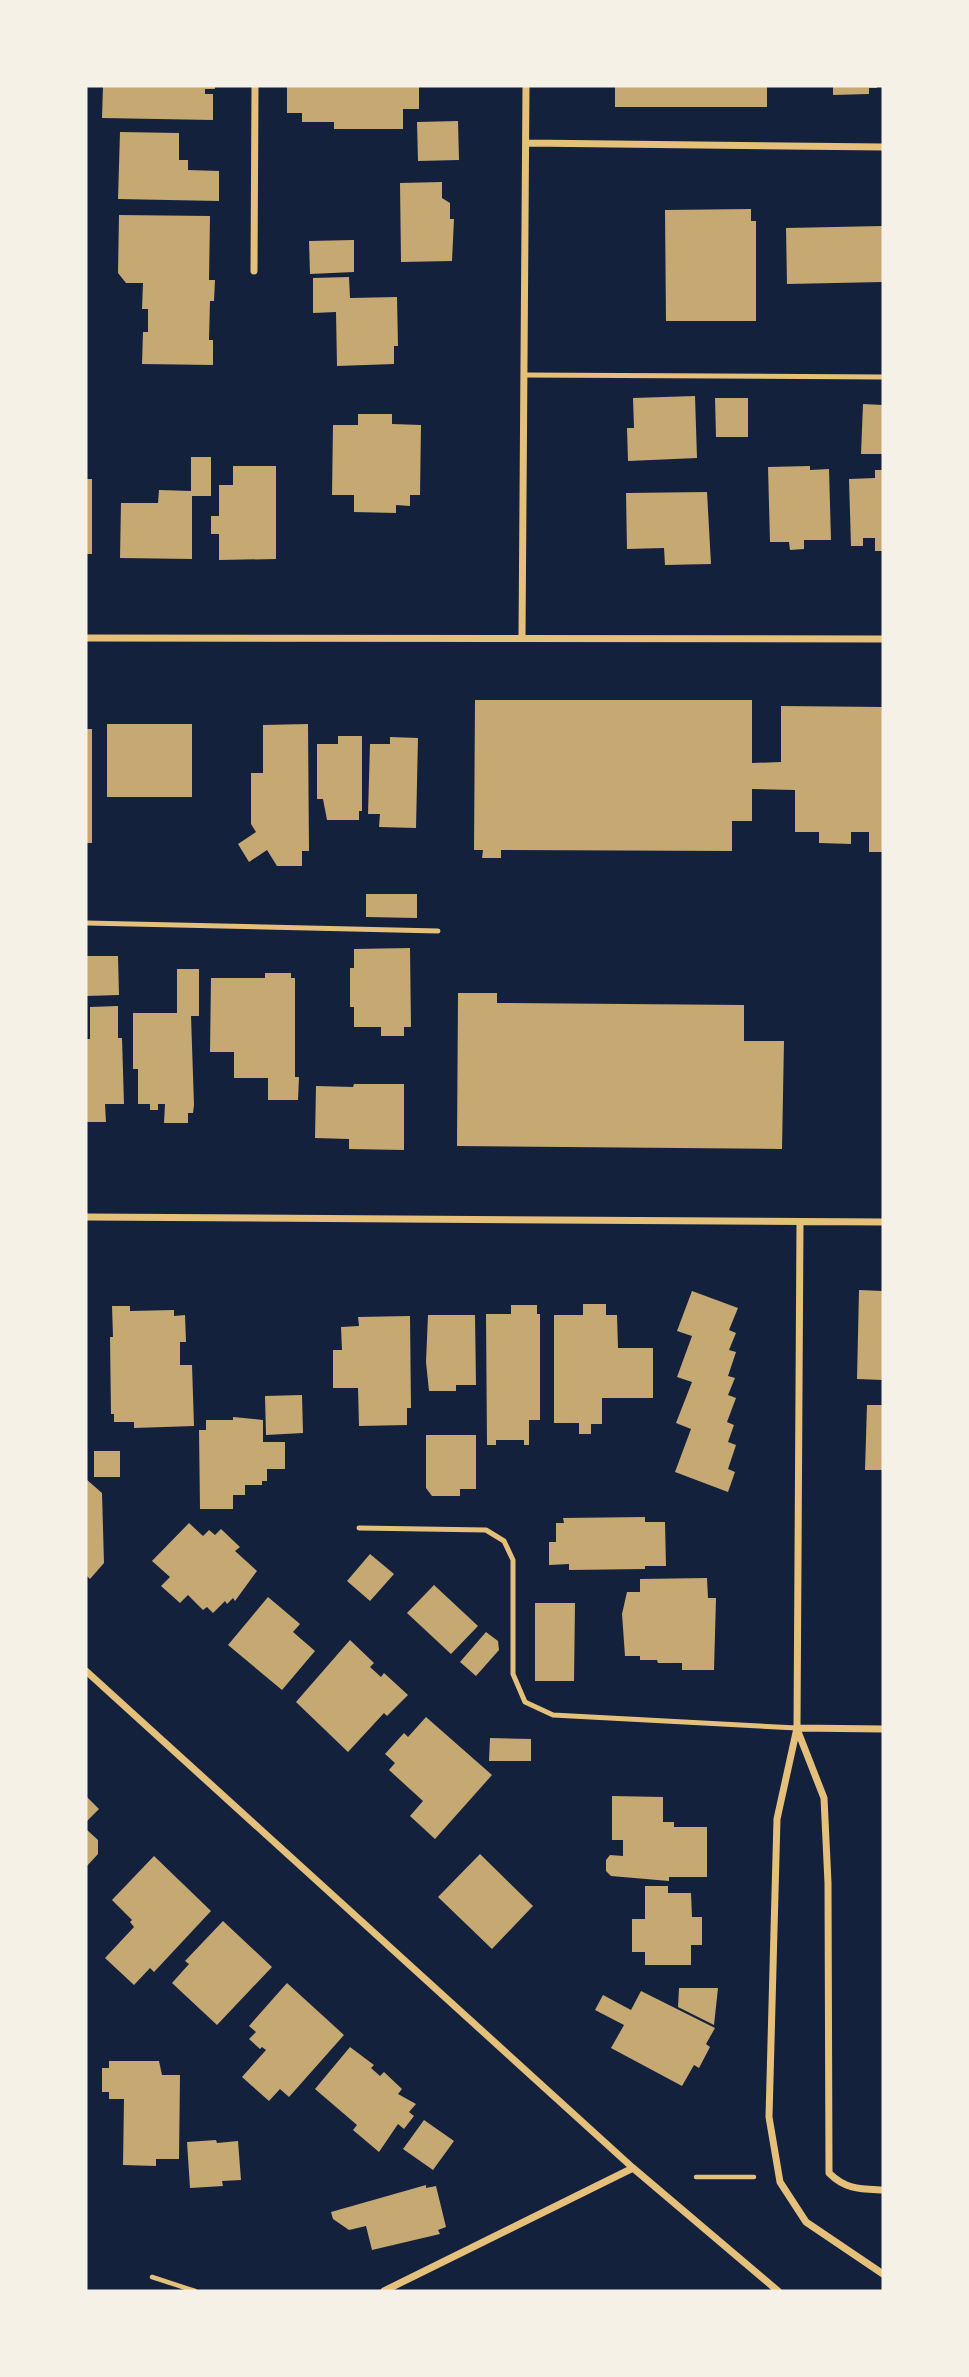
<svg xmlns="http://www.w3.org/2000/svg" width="969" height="2377" viewBox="0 0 969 2377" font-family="Merriweather,serif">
	<rect width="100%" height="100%" fill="#14213d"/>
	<path fill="#c6a872" d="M 103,86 L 215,86 L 215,89 L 205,89 L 205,94 L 213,94 L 213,120 L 102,118 Z
		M 287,86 L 419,86 L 419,109 L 403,109 L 403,129 L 334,129 L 334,122 L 302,122 L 302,113 L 287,113 Z
		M 615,86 L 767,86 L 767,107 L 615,107 Z
		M 833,86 L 877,86 L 877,88 L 869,88 L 869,94 L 833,95 Z
		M 458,121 L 459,160 L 418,161 L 417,122 Z
		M 120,132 L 179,133 L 179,160 L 188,160 L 188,170 L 219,171 L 219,201 L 118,199 Z
		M 442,182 L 442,198 L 450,203 L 450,219 L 454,219 L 452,261 L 401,262 L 400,183 Z
		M 751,209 L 751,221 L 756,221 L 756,321 L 666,321 L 665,210 Z
		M 119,215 L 210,216 L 209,280 L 215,280 L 214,301 L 210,301 L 209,340 L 213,340 L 213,365 L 142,364 L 143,332 L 148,332 L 148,309 L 142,309 L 143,283 L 126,283 L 118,273 Z
		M 883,226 L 883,282 L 787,284 L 786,228 Z
		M 354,240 L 354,272 L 310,274 L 309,241 Z
		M 349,277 L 350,298 L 397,297 L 398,346 L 394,346 L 394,364 L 337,366 L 336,312 L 313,313 L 313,278 Z
		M 695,396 L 697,458 L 628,461 L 627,428 L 634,428 L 633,398 Z
		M 715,398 L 748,398 L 748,437 L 716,437 Z
		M 863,404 L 883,405 L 883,454 L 861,454 Z
		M 358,414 L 392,414 L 392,424 L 421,425 L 420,495 L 410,495 L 410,506 L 396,505 L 396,513 L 354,512 L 354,495 L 332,495 L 333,425 L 358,425 Z
		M 191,457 L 211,457 L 211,496 L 192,496 L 192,559 L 120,558 L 121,503 L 158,503 L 159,490 L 191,491 Z
		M 233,466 L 276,466 L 276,559 L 219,560 L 219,534 L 211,534 L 211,516 L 219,516 L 219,485 L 233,485 Z
		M 810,466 L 810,470 L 829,469 L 831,540 L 804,540 L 804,549 L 790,550 L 789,542 L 770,542 L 768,467 Z
		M 875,470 L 883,470 L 883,551 L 875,551 L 875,538 L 863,538 L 863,546 L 851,546 L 849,479 L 875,478 Z
		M 86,479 L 92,479 L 92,554 L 86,554 Z
		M 707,492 L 711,564 L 665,565 L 664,548 L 627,549 L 626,493 Z
		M 475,700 L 752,700 L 752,763 L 781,762 L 781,706 L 883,707 L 883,852 L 869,852 L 869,832 L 851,832 L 851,844 L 819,843 L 819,832 L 795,832 L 795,790 L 752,789 L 752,821 L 732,821 L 732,851 L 501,850 L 501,858 L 482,858 L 483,850 L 474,850 Z
		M 107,724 L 192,724 L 192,797 L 107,797 Z
		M 308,724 L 309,851 L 302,851 L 302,866 L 277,866 L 267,850 L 249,862 L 238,844 L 256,832 L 251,824 L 251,773 L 263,773 L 263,725 Z
		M 86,729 L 92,729 L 92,843 L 86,843 Z
		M 338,736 L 362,736 L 362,811 L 359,811 L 359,820 L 327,820 L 323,799 L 317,799 L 317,744 L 338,744 Z
		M 390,737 L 418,738 L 416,828 L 379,827 L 380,814 L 368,814 L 370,744 L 390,744 Z
		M 366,894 L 417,894 L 417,918 L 366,917 Z
		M 410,948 L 411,1027 L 404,1027 L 404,1036 L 381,1036 L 381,1027 L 354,1027 L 354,1007 L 350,1007 L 350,968 L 354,968 L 354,949 Z
		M 86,956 L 118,956 L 119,995 L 86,996 Z
		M 177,969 L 199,969 L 199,1016 L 191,1016 L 194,1105 L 193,1113 L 188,1113 L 188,1123 L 164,1123 L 165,1104 L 158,1104 L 158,1110 L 150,1110 L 150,1104 L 138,1104 L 138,1069 L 133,1069 L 133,1013 L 177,1013 Z
		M 265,973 L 291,973 L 291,978 L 295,978 L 295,1077 L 299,1077 L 298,1100 L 268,1100 L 268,1078 L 234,1078 L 234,1052 L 210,1052 L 211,978 L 265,978 Z
		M 458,993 L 497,993 L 497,1003 L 744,1005 L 744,1041 L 784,1041 L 782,1149 L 457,1146 Z
		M 118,1006 L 118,1038 L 122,1038 L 124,1104 L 105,1104 L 106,1122 L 86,1122 L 86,1039 L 90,1039 L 90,1007 Z
		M 354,1084 L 404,1084 L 404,1150 L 349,1149 L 349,1139 L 315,1138 L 316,1086 L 353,1087 Z
		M 859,1290 L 883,1291 L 883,1380 L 857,1379 Z
		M 692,1291 L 738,1308 L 729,1330 L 736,1333 L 729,1350 L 736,1352 L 728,1376 L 735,1378 L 728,1395 L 736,1398 L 727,1422 L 734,1425 L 728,1442 L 736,1445 L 728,1469 L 735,1472 L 728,1492 L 675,1472 L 691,1429 L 676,1423 L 692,1382 L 677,1377 L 692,1336 L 677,1331 Z
		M 583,1304 L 606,1304 L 606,1315 L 617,1315 L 618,1348 L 653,1348 L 653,1398 L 602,1398 L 602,1424 L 591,1424 L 591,1434 L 579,1434 L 579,1423 L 554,1423 L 554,1315 L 583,1315 Z
		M 511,1305 L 537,1305 L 537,1314 L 540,1314 L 540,1420 L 529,1420 L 529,1445 L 524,1445 L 524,1440 L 496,1440 L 496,1445 L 487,1445 L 486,1314 L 511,1314 Z
		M 112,1306 L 130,1306 L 130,1311 L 174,1310 L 174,1316 L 185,1315 L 186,1342 L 180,1342 L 180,1365 L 192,1365 L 194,1426 L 134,1428 L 134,1422 L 114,1422 L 114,1414 L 111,1414 L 110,1337 L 113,1337 Z
		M 428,1315 L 475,1315 L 476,1385 L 456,1385 L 456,1391 L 429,1391 L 426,1362 Z
		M 410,1316 L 411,1408 L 407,1408 L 407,1425 L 359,1426 L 358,1388 L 333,1388 L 333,1350 L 342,1350 L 341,1327 L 359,1326 L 358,1317 Z
		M 302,1395 L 303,1433 L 266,1435 L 265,1396 Z
		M 867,1405 L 883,1405 L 883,1470 L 865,1470 Z
		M 233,1417 L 263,1420 L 263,1442 L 285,1442 L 285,1469 L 267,1469 L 267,1481 L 262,1481 L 262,1485 L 245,1485 L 245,1495 L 233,1495 L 233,1509 L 200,1509 L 199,1430 L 206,1430 L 206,1420 L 233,1420 Z
		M 426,1435 L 476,1435 L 476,1489 L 460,1489 L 460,1496 L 432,1496 L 426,1488 Z
		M 94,1451 L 120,1451 L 120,1477 L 94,1477 Z
		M 86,1479 L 102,1493 L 104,1563 L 90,1579 L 86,1575 Z
		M 645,1517 L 645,1522 L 665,1522 L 666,1566 L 645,1566 L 645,1569 L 569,1570 L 569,1564 L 549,1565 L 549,1542 L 556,1542 L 556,1523 L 564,1523 L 563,1518 Z
		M 189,1523 L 203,1536 L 209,1530 L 215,1535 L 221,1529 L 240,1547 L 235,1551 L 257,1571 L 235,1601 L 233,1598 L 227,1604 L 225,1601 L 213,1613 L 207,1607 L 203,1610 L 188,1595 L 180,1603 L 161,1586 L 170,1577 L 152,1561 Z
		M 370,1554 L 394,1574 L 370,1601 L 347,1581 Z
		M 707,1578 L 708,1598 L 716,1598 L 714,1670 L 682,1670 L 682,1663 L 658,1663 L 657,1660 L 640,1660 L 640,1656 L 625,1656 L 622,1614 L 627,1592 L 640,1592 L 640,1579 Z
		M 434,1585 L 478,1626 L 451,1654 L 407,1613 Z
		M 268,1597 L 300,1624 L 293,1632 L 315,1651 L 282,1690 L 228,1645 Z
		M 535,1603 L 575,1603 L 574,1681 L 535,1681 Z
		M 486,1632 L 498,1641 L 499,1650 L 476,1676 L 460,1662 Z
		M 350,1640 L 374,1663 L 370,1667 L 381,1677 L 384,1673 L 408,1695 L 387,1716 L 384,1713 L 348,1752 L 296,1702 Z
		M 426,1717 L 492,1775 L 435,1839 L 410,1816 L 423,1801 L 389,1770 L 395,1763 L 385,1754 L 404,1733 L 408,1737 Z
		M 490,1738 L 531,1739 L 531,1761 L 489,1761 Z
		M 86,1796 L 99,1809 L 86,1822 Z
		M 612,1796 L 663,1797 L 663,1822 L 674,1822 L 674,1827 L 707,1827 L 707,1877 L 669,1877 L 669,1881 L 611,1876 L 606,1871 L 606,1860 L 610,1855 L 623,1856 L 623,1840 L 612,1840 Z
		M 86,1829 L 98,1840 L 98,1854 L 86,1867 Z
		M 480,1854 L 533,1906 L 492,1949 L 438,1897 Z
		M 154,1856 L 211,1911 L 154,1972 L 150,1968 L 134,1985 L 105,1958 L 134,1927 L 130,1922 L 132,1920 L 112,1900 Z
		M 645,1886 L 668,1886 L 668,1893 L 691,1893 L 692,1917 L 702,1917 L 702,1945 L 691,1945 L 691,1965 L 645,1965 L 645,1952 L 632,1952 L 632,1919 L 645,1919 Z
		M 223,1921 L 272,1967 L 217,2025 L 172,1983 L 189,1964 L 185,1961 Z
		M 287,1983 L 344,2035 L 289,2097 L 280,2089 L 269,2101 L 242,2077 L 266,2050 L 262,2047 L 260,2049 L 249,2039 L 256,2032 L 249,2026 Z
		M 679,1988 L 718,1988 L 714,2025 L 678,2007 Z
		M 641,1991 L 715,2028 L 706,2044 L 710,2047 L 699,2068 L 694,2065 L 682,2086 L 611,2048 L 624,2025 L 595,2010 L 603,1995 L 631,2010 Z
		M 350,2047 L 374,2065 L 371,2068 L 380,2076 L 384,2072 L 402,2089 L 398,2094 L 416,2104 L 409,2112 L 414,2116 L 404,2129 L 398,2124 L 379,2152 L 353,2130 L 357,2125 L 315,2089 Z
		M 109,2061 L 159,2061 L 162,2075 L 180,2075 L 179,2159 L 156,2159 L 156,2166 L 123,2165 L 124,2099 L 109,2099 L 109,2092 L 102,2092 L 102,2068 L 109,2068 Z
		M 424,2120 L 454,2141 L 433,2170 L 403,2149 Z
		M 216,2140 L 217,2143 L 238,2141 L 241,2180 L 222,2181 L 223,2186 L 190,2188 L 187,2142 Z
		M 426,2185 L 426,2188 L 436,2186 L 446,2227 L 438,2230 L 440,2234 L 372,2250 L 366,2226 L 349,2230 L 333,2219 L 331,2212 Z"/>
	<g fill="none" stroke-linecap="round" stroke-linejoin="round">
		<path stroke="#e5c07b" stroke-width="4.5" d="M 696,2177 L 754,2177
			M 152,2277 L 195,2291"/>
		<path stroke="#e5c07b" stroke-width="5" d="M 525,375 L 883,377
			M 86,923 L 438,931
			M 359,1528 L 486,1530 L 504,1541 L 513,1560 L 513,1674 L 525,1702 L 553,1715 L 797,1728"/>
		<path stroke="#e5c07b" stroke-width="7" d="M 527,143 L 883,147
			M 254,271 L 255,86
			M 522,637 L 526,86
			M 86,638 L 883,639
			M 86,1217 L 883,1222
			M 800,1222 L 797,1728 L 777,1819 L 769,2117 L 780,2182 L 806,2222 L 883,2274
			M 86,1671 L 633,2168 L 778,2291
			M 797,1728 L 883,1729
			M 797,1729 L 824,1798 L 828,1883 L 829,2173 C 846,2190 861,2189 883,2190
			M 384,2291 L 633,2168"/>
	</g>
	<rect width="969" height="2377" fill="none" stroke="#f6f1e7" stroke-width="175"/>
</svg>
